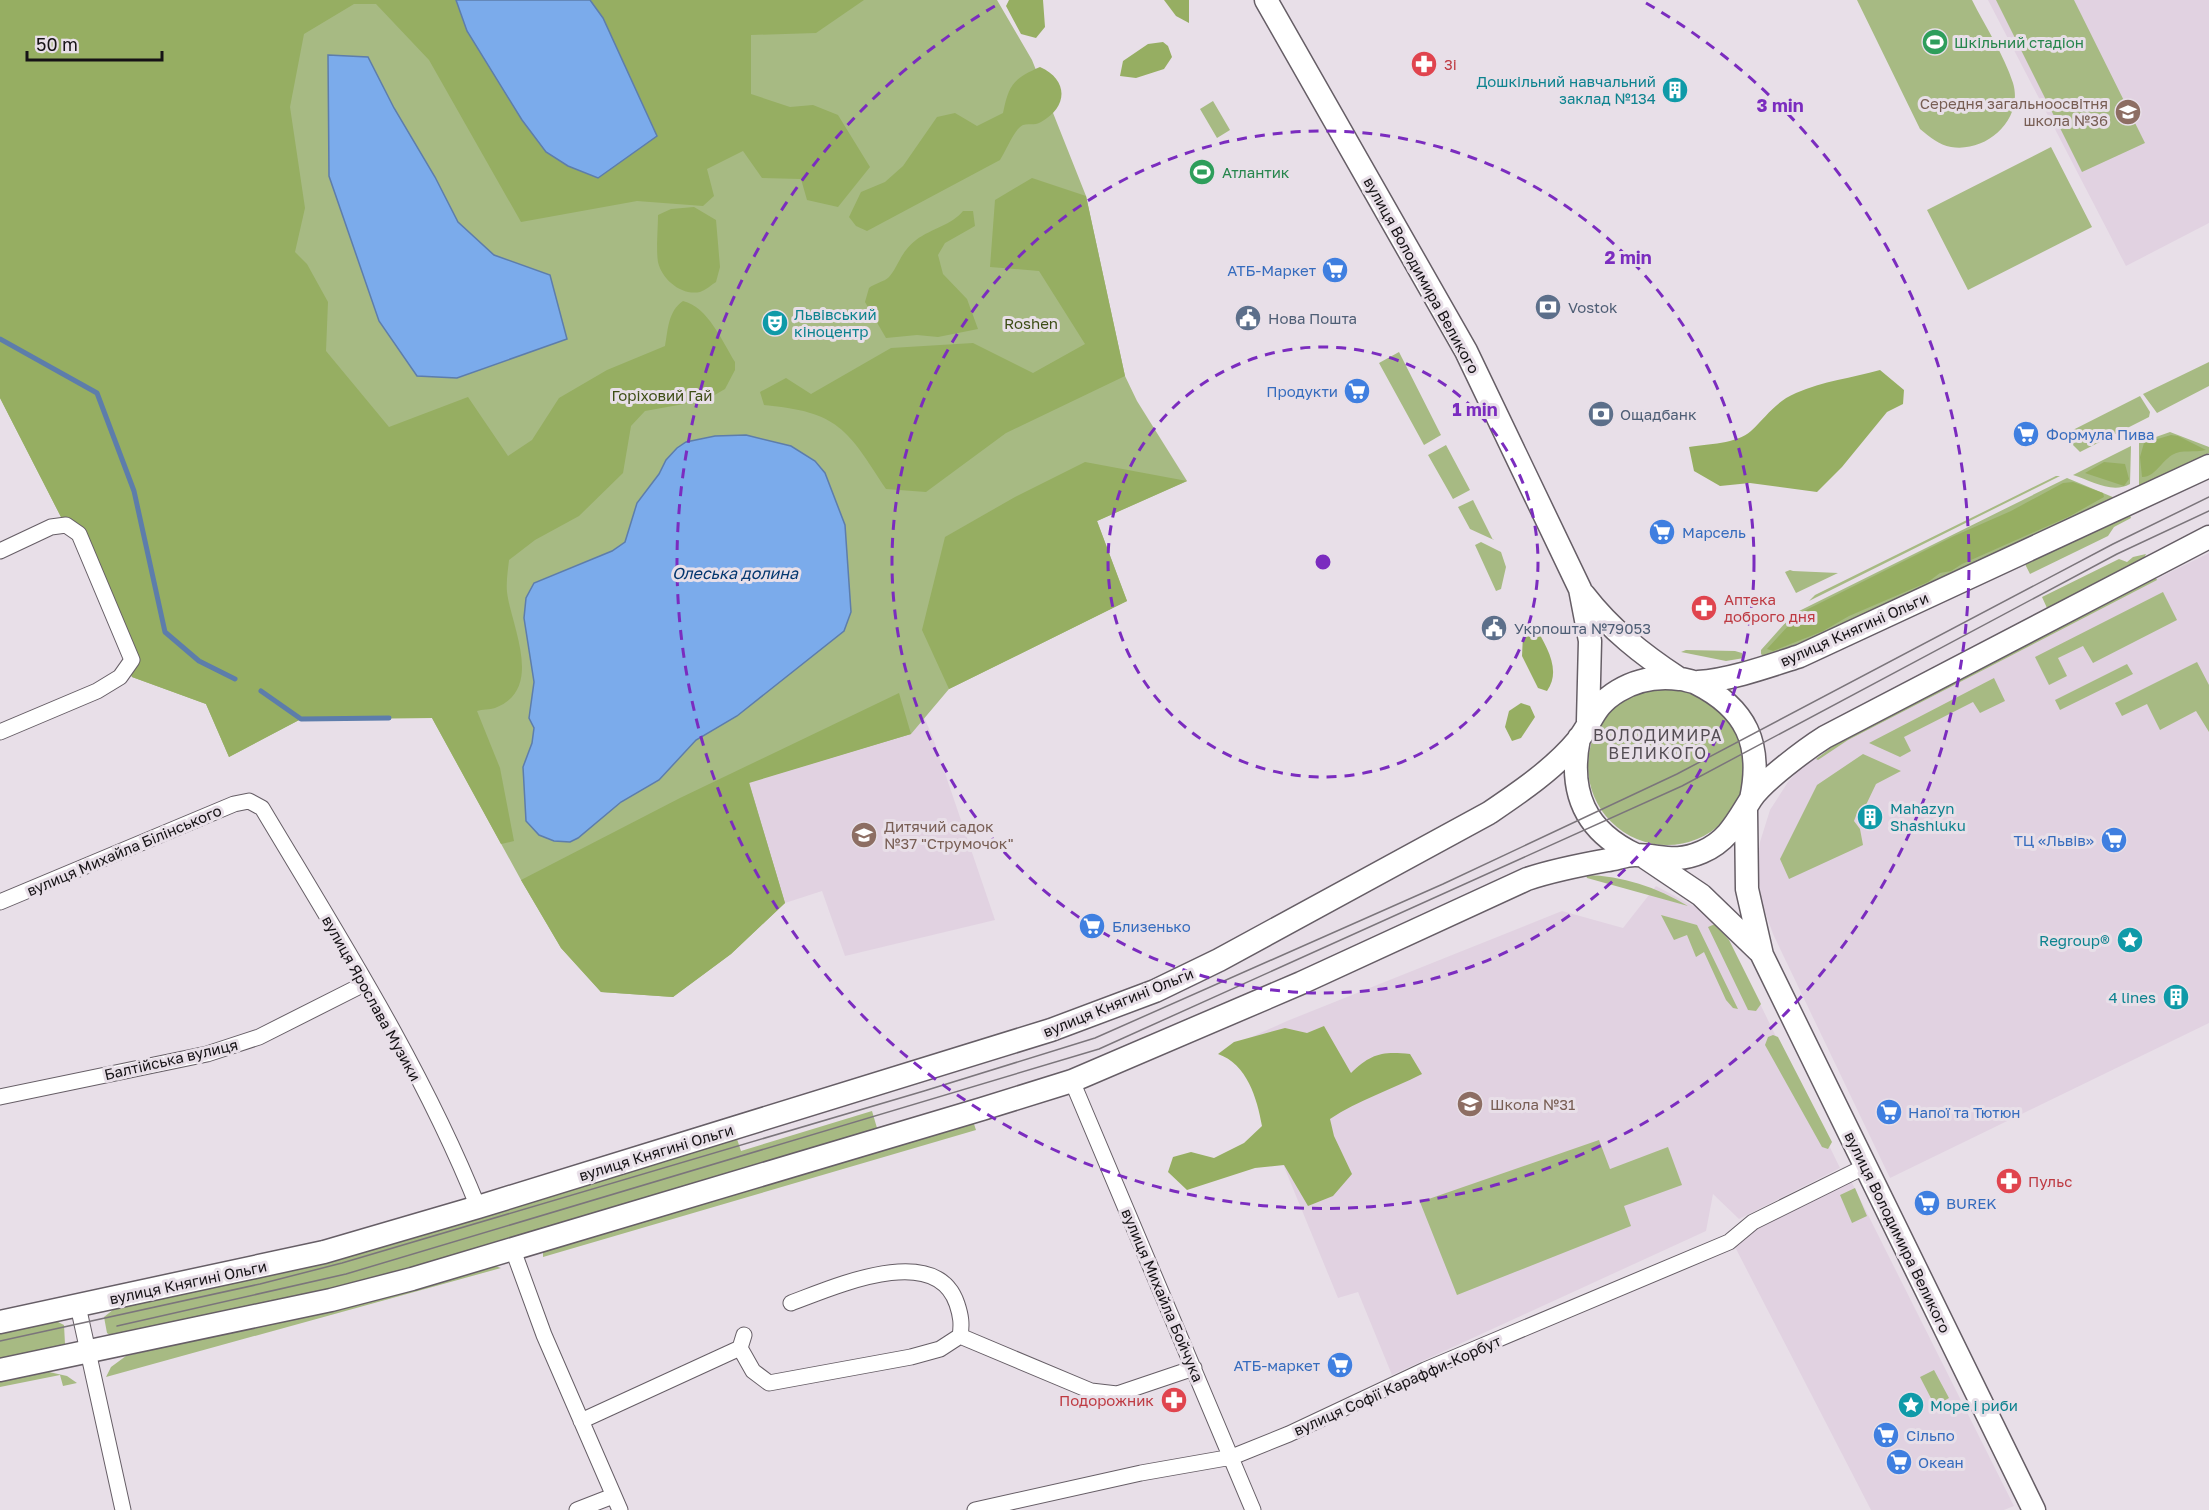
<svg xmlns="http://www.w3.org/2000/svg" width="2209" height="1510" viewBox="0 0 2209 1510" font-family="'Golos Text',sans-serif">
	<rect width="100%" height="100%" fill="#e8dfe8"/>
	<path fill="#e1d2e1" d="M 1988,0 L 2209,0 L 2209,223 L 2126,266 Z
		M 2209,553 L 2209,1023 L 1890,1178 L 1773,934 L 1762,903 L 1757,868 L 1760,842 L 1770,810 L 1788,782 L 1805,764 L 1839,736 Z
		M 910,684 L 933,738 L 995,920 L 845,956 L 822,891 L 785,903 L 746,780 Z
		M 1656,886 L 1703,911 L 1727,936 L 1840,1168 L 1739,1219 L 1713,1194 L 1706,1231 L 1392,1375 L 1358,1292 L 1338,1298 L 1234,1045 L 1287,1021 L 1562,911 L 1623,928 Z
		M 1851,1181 L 2014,1506 L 2004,1510 L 1871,1510 L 1734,1245 L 1752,1228 Z"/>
	<path fill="#a7ba83" d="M 0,0 L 997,0 L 1032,60 L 1086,196 L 1125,376 L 1137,401 L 1187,481 L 1097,521 L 1127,601 L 949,689 L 911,734 L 749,782 L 785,903 L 731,954 L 673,997 L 601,992 L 561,948 L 521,880 L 432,718 L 301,719 L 229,757 L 206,704 L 132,677 L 81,556 L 0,398 Z
		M 1857,0 L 1972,0 C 1985,26 2004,55 2013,83 C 2024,120 1986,153 1951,147 C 1939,145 1930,137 1920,129 Z
		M 1996,0 L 2074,0 L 2145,143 L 2082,172 Z
		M 1213,101 L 1230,130 L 1217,138 L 1200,109 Z
		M 2051,147 L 2092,227 L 1968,290 L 1927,210 Z
		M 1399,352 L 1441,435 L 1424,445 L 1379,363 Z
		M 2209,362 L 2209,386 L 2157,413 L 2143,394 Z
		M 2140,396 L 2150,412 L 2149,417 L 2080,452 L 2063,435 Z
		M 2170,432 L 2209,447 L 2209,453 L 2139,487 L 2139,443 Z
		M 1446,445 L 1470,490 L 1453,499 L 1428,455 Z
		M 2131,446 L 2130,484 C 2112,494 2092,481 2073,475 Z
		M 2056,476 L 2060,476 L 1809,601 L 1815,595 Z
		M 2067,478 L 2115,498 L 1804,641 L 1764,657 L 1761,654 L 1761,650 L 1793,614 Z
		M 1473,500 L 1493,540 L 1494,540 L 1470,529 L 1458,507 Z
		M 2130,515 L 2131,518 L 2114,527 L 2108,536 L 2030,574 L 2025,564 Z
		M 1481,542 L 1501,552 L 1506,567 L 1501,589 L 1496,591 L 1475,545 Z
		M 2146,554 L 2144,558 L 2047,608 L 2042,597 L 2119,559 L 2127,562 L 2133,557 Z
		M 1790,570 L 1793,571 L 1838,573 L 1796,593 L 1785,572 Z
		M 2156,578 L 2157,580 L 1848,740 L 1818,760 L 1816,759 L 1836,744 Z
		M 2163,592 L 2177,620 L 2093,663 L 2083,646 L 2058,658 L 2067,676 L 2049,685 L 2035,657 Z
		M 1686,650 L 1735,651 L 1742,653 L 1744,658 L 1726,661 L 1681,652 Z
		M 2197,662 L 2209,685 L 2209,732 L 2196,711 L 2160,730 L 2147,704 L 2122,716 L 2115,703 Z
		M 2127,664 L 2133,674 L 2060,710 L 2055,700 Z
		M 1994,678 L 2005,701 L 1980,713 L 1973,702 L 1904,737 L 1911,751 L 1900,757 L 1869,743 Z
		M1588 766a79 79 0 1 1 158 0a79 79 0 1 1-158 0Z
		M 1863,754 L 1901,771 L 1876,784 L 1865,807 L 1857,813 L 1854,821 L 1860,829 L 1863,845 L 1789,879 L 1780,859 L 1817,785 Z
		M 1586,875 C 1623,876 1656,887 1688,906 L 1587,878 Z
		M 1661,915 L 1697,925 L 1738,1009 L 1733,1008 L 1726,1000 L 1704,952 L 1696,957 L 1687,935 L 1674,940 Z
		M 1715,924 L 1729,940 L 1761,1004 L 1756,1011 L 1748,1010 L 1708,927 Z
		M 1773,1035 L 1778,1037 L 1832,1142 L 1828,1149 L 1822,1147 L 1765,1045 L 1768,1037 Z
		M 872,1111 L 877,1128 L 365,1281 L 111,1336 L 107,1333 L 104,1317 L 114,1309 L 315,1264 L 736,1136 L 741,1151 Z
		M 973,1121 L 976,1130 L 543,1257 L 543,1250 Z
		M 1599,1140 L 1610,1169 L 1668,1147 L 1682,1185 L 1624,1206 L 1631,1226 L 1457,1295 L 1420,1202 Z
		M 1855,1188 L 1867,1216 L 1852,1223 L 1840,1195 Z
		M 492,1265 L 501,1268 L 106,1377 L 111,1367 L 126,1356 L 335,1308 Z
		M 56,1321 L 64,1325 L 65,1344 L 0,1359 L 0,1332 Z
		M 1934,1370 L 1949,1398 L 1935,1406 L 1920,1377 Z
		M 49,1372 L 67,1376 L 77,1383 L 63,1386 L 60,1375 L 0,1387 L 0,1382 Z"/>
	<path fill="#96ae62" d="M 0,0 L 864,0 L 816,33 L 751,35 L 751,94 L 790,107 L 813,105 L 838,115 L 870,167 L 838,207 L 807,200 L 801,179 L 762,178 L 743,151 L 707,169 L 714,196 L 703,206 L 637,201 L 521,222 L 429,60 L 376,4 L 354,4 L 304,34 L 290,107 L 305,208 L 295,252 L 307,264 L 328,302 L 326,351 L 389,427 L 468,397 L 508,456 L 532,440 L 559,398 L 607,370 L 665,346 C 668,330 668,311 683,301 C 708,307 722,341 735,362 L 735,370 L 725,389 L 706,400 L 645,411 L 631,426 L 623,473 L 579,516 L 535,540 L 509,560 C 508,570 506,582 507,592 C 511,626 545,689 495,708 C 490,710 482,709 477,711 L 500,768 L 514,841 L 501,844 L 432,718 L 301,719 L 229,757 L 206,704 L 132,677 L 81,556 L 0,398 Z
		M 1009,0 L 1043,0 L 1045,27 L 1036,38 L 1021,34 L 1006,6 Z
		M 1164,0 L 1189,0 L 1189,23 L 1176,16 Z
		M 1163,42 L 1168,46 L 1172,57 L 1164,69 L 1136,78 L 1120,76 L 1123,61 L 1148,44 Z
		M 1040,67 C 1069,80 1068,107 1041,122 C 1034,126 1028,123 1023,125 C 1015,128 1006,151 1000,160 L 867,231 L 856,226 L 849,217 L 861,192 L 885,182 L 903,166 L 937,117 L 955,113 L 977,126 L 1003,113 C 1009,84 1013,79 1040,67 Z
		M 1032,178 L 1086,196 L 1125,376 L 1006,433 L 926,492 L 886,489 C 847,429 839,412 764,405 L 760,392 L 786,378 L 811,394 L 891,348 L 973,343 L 1033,373 L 1085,344 L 1039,271 L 990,267 L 995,200 Z
		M 694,207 L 716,220 L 720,267 L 716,282 C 711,285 706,290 700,292 C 682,296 662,280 658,262 C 656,250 658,229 658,215 L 671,209 Z
		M 963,211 L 973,211 L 975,226 L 945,243 L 938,255 L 943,274 L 967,299 L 978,329 L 938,337 L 917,335 L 886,338 L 865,302 L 869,288 C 875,283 884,282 889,277 C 898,267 901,251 916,240 C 932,228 952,225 963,211 Z
		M 1880,370 L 1904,390 L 1903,404 L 1887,412 L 1842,467 L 1817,492 L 1750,483 L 1720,486 L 1694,471 L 1689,447 C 1707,444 1737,444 1751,431 C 1767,416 1775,402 1796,393 C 1823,381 1852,378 1880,370 Z
		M 2171,435 L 2178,436 L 2206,450 C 2195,453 2181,449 2172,455 C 2161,462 2154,478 2142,477 L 2140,457 L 2144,443 Z
		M 1085,462 L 1187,481 L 1097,521 L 1127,601 L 949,689 L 922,630 L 945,537 L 1015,497 Z
		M 2104,462 L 2125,464 L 2129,479 L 2124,486 L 2085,473 Z
		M 2073,482 L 2103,493 L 2104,497 L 2070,516 L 1962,564 L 1951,571 L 1940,573 L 1928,582 L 1849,616 L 1823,631 L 1773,651 L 1767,649 L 1800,613 L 1954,536 L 2011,511 L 2063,483 Z
		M 1535,626 C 1546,646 1562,670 1547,691 L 1538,688 L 1522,656 L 1523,635 Z
		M 899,693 L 911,734 L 749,783 L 785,903 L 731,954 L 673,997 L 601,992 L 561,948 L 521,880 L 680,798 Z
		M 1521,703 L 1530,706 L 1535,717 L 1521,738 L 1512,741 L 1505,727 L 1509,711 Z
		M 1324,1026 L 1351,1073 C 1371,1054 1381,1051 1410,1054 L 1422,1074 C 1391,1090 1358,1100 1330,1119 L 1334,1136 L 1352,1174 L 1333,1196 L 1308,1206 L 1284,1165 L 1255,1168 L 1187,1190 L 1168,1172 L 1173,1157 L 1191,1152 L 1214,1158 L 1244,1143 L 1262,1126 C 1257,1098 1247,1064 1218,1054 L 1234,1042 L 1285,1028 L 1307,1033 Z"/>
	<path fill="#7babeb" stroke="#5d7dab" stroke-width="1.5" d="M 456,0 L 590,0 L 603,18 L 657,136 L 598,178 L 568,166 L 546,152 L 522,120 L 467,31 Z
		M 328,55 L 368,57 L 394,108 L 435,177 L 458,222 L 494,255 L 550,275 L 567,339 L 457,378 L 417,376 L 379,321 L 329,176 Z
		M 746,435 L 791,446 L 815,461 L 825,473 L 845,525 L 851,612 L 844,631 L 737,716 L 696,740 L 659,780 L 621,802 L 578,838 L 570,842 L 554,841 L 539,835 L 526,821 L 523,767 L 532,743 L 534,728 L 529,718 L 534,682 L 524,618 L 526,598 L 534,583 L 612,551 L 625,542 L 637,503 L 659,474 L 666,460 L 677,448 L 686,442 L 715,436 Z"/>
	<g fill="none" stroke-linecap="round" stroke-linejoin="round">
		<path stroke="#5d7dab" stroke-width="5" d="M 0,339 L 97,393 L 134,491 L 165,632 L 199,661 L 235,679
			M 261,691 L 301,719 L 389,718"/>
		<defs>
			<path id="minor" d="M 0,551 L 51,527 L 66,525 L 79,534 L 132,660 L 120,677 L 97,691 L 0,732
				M 0,902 L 234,804 L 249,801 L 262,808 C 339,937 422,1067 478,1207
				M 1072,1081 L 1253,1510
				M 0,1097 L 207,1054 L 259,1037 L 366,983
				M 513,1250 L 544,1335 L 620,1510
				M 791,1303 C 834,1287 936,1241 957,1304 C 961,1316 962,1324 960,1336 L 1091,1391 L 1117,1394 L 1194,1368
				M 78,1306 L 123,1510
				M 744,1335 L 740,1348 L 753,1371 L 769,1383 L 911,1357 L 940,1349 L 960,1336
				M 581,1421 L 740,1348
				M 577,1510 L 613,1496
				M 975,1510 L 1141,1473 L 1232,1457 L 1289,1434 L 1425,1370 L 1729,1242 L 1753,1222 L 1866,1166"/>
			<path id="secondary" d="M 1266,0 L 1466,351 L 1580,589 L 1590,641 L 1588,721
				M 1584,595 C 1611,630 1642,654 1678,678
				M 1696,683 C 1746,708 1763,744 1751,799
				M 1579,738 C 1568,793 1585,831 1636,855
				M 1746,811 L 1747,889 L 1762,955 L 2034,1510
				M 1646,858 L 1701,895 L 1759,951
				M 0,1322 L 324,1252 L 478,1207 L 1051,1030 L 1155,991 L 1219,960 L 1489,813 C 1520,792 1554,769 1578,740 C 1593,721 1593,706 1618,691 C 1636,680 1658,676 1680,679 C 1686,679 1692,683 1698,682 C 1730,680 1769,666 1800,656 L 2209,466
				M 0,1370 L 331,1300 L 412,1279 L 982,1109 L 1072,1081 L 1301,983 L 1527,879 C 1554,870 1580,865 1608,860 C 1616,859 1626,855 1635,855 C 1662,855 1674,864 1702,852 C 1728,841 1737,821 1751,799 C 1763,781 1806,749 1825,737 L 2209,537"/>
		</defs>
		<use href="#minor" stroke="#665e66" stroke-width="17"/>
		<use href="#secondary" stroke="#665e66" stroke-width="25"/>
		<use href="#minor" stroke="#fff" stroke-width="15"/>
		<use href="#secondary" stroke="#fff" stroke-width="22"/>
		<path stroke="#7b757b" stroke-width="1.5" d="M 117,1326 L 346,1274 L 1099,1049 L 1682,786 L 2117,554 L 2209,511
			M 0,1341 L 260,1284 L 342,1263 L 924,1091 L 1095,1038 L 1443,884 L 1677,774 L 2113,544 L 2209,497"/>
	</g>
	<g fill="none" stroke="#7b2cbf" stroke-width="3" stroke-dasharray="10 8">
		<circle cx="1323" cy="562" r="215"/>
		<circle cx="1323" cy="562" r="431"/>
		<path d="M1646 3A646 646 0 1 1 1000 3"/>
	</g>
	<defs>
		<symbol id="stadium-disc" viewBox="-11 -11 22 22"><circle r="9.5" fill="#2e9e5b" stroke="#e8dfe8"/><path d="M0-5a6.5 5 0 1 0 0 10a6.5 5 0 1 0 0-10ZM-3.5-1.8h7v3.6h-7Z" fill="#fff"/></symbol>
		<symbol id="pharmacy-disc" viewBox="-11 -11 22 22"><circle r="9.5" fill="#e0444e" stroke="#e8dfe8"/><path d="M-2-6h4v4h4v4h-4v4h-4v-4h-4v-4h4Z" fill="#fff"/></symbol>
		<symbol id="building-disc" viewBox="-11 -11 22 22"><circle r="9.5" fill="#0f9aa8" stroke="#e8dfe8"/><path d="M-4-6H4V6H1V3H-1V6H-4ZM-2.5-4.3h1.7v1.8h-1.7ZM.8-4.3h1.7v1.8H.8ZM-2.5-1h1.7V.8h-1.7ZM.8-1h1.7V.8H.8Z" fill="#fff"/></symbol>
		<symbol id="school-disc" viewBox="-11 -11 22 22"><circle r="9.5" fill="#8d6e63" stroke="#e8dfe8"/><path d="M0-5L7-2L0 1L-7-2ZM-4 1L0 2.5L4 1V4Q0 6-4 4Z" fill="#fff"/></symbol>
		<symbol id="supermarket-disc" viewBox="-11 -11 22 22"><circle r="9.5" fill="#3f7fe0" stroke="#e8dfe8"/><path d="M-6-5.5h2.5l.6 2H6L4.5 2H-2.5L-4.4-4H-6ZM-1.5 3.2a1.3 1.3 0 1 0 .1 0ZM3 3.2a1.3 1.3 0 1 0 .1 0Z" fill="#fff"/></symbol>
		<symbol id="bank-disc" viewBox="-11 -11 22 22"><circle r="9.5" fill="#5c6f8a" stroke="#e8dfe8"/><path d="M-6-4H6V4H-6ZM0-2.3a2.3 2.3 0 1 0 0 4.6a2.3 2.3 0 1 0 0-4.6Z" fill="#fff"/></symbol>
		<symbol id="civic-disc" viewBox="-11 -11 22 22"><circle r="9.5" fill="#5c6f8a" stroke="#e8dfe8"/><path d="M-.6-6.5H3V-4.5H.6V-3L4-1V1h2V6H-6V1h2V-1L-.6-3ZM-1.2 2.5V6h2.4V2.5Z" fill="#fff"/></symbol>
		<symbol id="theatre-disc" viewBox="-11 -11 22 22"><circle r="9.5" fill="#0f9aa8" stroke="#e8dfe8"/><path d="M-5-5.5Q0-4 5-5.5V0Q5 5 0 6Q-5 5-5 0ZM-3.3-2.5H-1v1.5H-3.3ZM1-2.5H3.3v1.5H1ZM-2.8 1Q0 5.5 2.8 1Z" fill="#fff"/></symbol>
		<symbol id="sight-disc" viewBox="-11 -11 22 22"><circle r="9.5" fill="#0f9aa8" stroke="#e8dfe8"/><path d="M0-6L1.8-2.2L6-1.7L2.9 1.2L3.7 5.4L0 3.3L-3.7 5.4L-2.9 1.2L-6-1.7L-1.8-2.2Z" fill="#fff"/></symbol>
	</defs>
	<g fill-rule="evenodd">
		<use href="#stadium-disc" x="1920" y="27" width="30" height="30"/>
		<use href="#pharmacy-disc" x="1409" y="49" width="30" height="30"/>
		<use href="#building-disc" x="1660" y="75" width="30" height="30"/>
		<use href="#school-disc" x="2113" y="97" width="30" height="30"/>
		<use href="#stadium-disc" x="1187" y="157" width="30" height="30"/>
		<use href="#supermarket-disc" x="1320" y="255" width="30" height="30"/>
		<use href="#bank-disc" x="1533" y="292" width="30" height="30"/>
		<use href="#civic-disc" x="1233" y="303" width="30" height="30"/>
		<use href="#theatre-disc" x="760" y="308" width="30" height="30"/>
		<use href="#supermarket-disc" x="1342" y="376" width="30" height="30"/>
		<use href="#bank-disc" x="1586" y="399" width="30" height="30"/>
		<use href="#supermarket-disc" x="2011" y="419" width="30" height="30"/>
		<use href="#supermarket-disc" x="1647" y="517" width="30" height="30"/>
		<use href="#pharmacy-disc" x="1689" y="593" width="30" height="30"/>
		<use href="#civic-disc" x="1479" y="613" width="30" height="30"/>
		<use href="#building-disc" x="1855" y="802" width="30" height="30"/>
		<use href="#school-disc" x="849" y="820" width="30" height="30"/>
		<use href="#supermarket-disc" x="2099" y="825" width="30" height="30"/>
		<use href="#supermarket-disc" x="1077" y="911" width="30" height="30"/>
		<use href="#sight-disc" x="2115" y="925" width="30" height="30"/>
		<use href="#building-disc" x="2161" y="982" width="30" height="30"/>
		<use href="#school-disc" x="1455" y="1089" width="30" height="30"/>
		<use href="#supermarket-disc" x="1874" y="1097" width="30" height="30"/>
		<use href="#pharmacy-disc" x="1994" y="1166" width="30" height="30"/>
		<use href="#supermarket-disc" x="1912" y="1188" width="30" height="30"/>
		<use href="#supermarket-disc" x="1325" y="1350" width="30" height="30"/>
		<use href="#pharmacy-disc" x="1159" y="1385" width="30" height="30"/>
		<use href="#sight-disc" x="1896" y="1390" width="30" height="30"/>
		<use href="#supermarket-disc" x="1871" y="1420" width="30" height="30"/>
		<use href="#supermarket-disc" x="1884" y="1447" width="30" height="30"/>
	</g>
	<g text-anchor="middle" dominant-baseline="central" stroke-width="6" stroke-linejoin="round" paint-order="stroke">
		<g font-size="15" fill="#27864d" stroke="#e8dfe8" text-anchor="start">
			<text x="1954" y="42">Шкільний стадіон</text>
			<text x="1222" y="172">Атлантик</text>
		</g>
		<g font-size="15" fill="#be3a42" stroke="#e8dfe8" text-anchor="start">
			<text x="1444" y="64">3і</text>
			<text x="1724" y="599">Аптека<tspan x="1724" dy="17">доброго дня</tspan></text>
			<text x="2028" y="1181">Пульс</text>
			<text x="1154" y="1400" text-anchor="end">Подорожник</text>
		</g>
		<g font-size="15" fill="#0d838f" stroke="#e8dfe8" text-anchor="end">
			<text x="1656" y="81">Дошкільний навчальний<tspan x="1656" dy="17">заклад №134</tspan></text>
			<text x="794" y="314" text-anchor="start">Львівський<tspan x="794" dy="17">кіноцентр</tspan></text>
			<text x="1890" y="808" text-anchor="start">Mahazyn<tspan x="1890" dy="17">Shashluku</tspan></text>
			<text x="2110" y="940">Regroup®</text>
			<text x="2156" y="997">4 lines</text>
			<text x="1930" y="1405" text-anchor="start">Море і риби</text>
		</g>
		<g font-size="15" fill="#785e54" stroke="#e8dfe8" text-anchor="start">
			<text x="2108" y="103" text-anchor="end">Середня загальноосвітня<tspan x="2108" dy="17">школа №36</tspan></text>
			<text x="884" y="826">Дитячий садок<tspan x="884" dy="17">№37 "Струмочок"</tspan></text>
			<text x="1490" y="1104">Школа №31</text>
		</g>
		<g font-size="15" fill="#366cbe" stroke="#e8dfe8" text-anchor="start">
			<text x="1316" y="270" text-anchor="end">АТБ-Маркет</text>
			<text x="1338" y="391" text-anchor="end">Продукти</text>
			<text x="2046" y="434">Формула Пива</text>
			<text x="1682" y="532">Марсель</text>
			<text x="2094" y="840" text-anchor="end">ТЦ «Львів»</text>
			<text x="1112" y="926">Близенько</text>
			<text x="1908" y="1112">Напої та Тютюн</text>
			<text x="1946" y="1203">BUREK</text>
			<text x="1320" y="1365" text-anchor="end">АТБ-маркет</text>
			<text x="1906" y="1435">Сільпо</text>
			<text x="1918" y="1462">Океан</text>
		</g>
		<g font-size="15" fill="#161316" stroke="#e8dfe8">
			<text transform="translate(1422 275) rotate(61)">вулиця Володимира Великого</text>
			<text transform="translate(1854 629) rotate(-24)">вулиця Княгині Ольги</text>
			<text transform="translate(124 850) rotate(-23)">вулиця Михайла Білінського</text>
			<text transform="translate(372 998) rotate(61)">вулиця Ярослава Музики</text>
			<text transform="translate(1118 1002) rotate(-22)">вулиця Княгині Ольги</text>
			<text transform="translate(171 1059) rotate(-13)">Балтійська вулиця</text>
			<text transform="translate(656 1152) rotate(-17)">вулиця Княгині Ольги</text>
			<text transform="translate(1898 1232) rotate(64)">вулиця Володимира Великого</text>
			<text transform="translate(188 1282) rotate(-12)">вулиця Княгині Ольги</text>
			<text transform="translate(1163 1295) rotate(67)">вулиця Михайла Бойчука</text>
			<text transform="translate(1397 1385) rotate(-24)">вулиця Софії Караффи-Корбут</text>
		</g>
		<g font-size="15" fill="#4e5e75" stroke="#e8dfe8" text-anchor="start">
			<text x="1568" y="307">Vostok</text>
			<text x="1268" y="318">Нова Пошта</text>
			<text x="1620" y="414">Ощадбанк</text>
			<text x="1514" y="628">Укрпошта №79053</text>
		</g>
		<g font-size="15" fill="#3d4d15" stroke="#e8dfe8">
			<text x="1031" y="323">Roshen</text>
			<text x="662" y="395">Горіховий Гай</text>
		</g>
		<g font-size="16" font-style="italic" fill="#04376f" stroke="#e8dfe8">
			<text x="735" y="573">Олеська долина</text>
		</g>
		<g font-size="16" letter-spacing="1.5" fill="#544d54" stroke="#e8dfe8">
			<text x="1658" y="735">ВОЛОДИМИРА<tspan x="1658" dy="18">ВЕЛИКОГО</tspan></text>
		</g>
	</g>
	<circle cx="1323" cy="562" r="9" fill="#7b2cbf" stroke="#e8dfe8" stroke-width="3"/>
	<g font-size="18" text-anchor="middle" font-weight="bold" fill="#7b2cbf" stroke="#e8dfe8" stroke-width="6" stroke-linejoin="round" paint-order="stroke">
		<text x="1780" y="112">3 min</text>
		<text x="1628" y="264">2 min</text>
		<text x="1475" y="416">1 min</text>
	</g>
	<path d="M27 51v9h135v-9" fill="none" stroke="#161316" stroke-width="3"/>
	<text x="36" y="51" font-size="18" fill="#161316" stroke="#e8dfe8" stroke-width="4.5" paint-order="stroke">50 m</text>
</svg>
